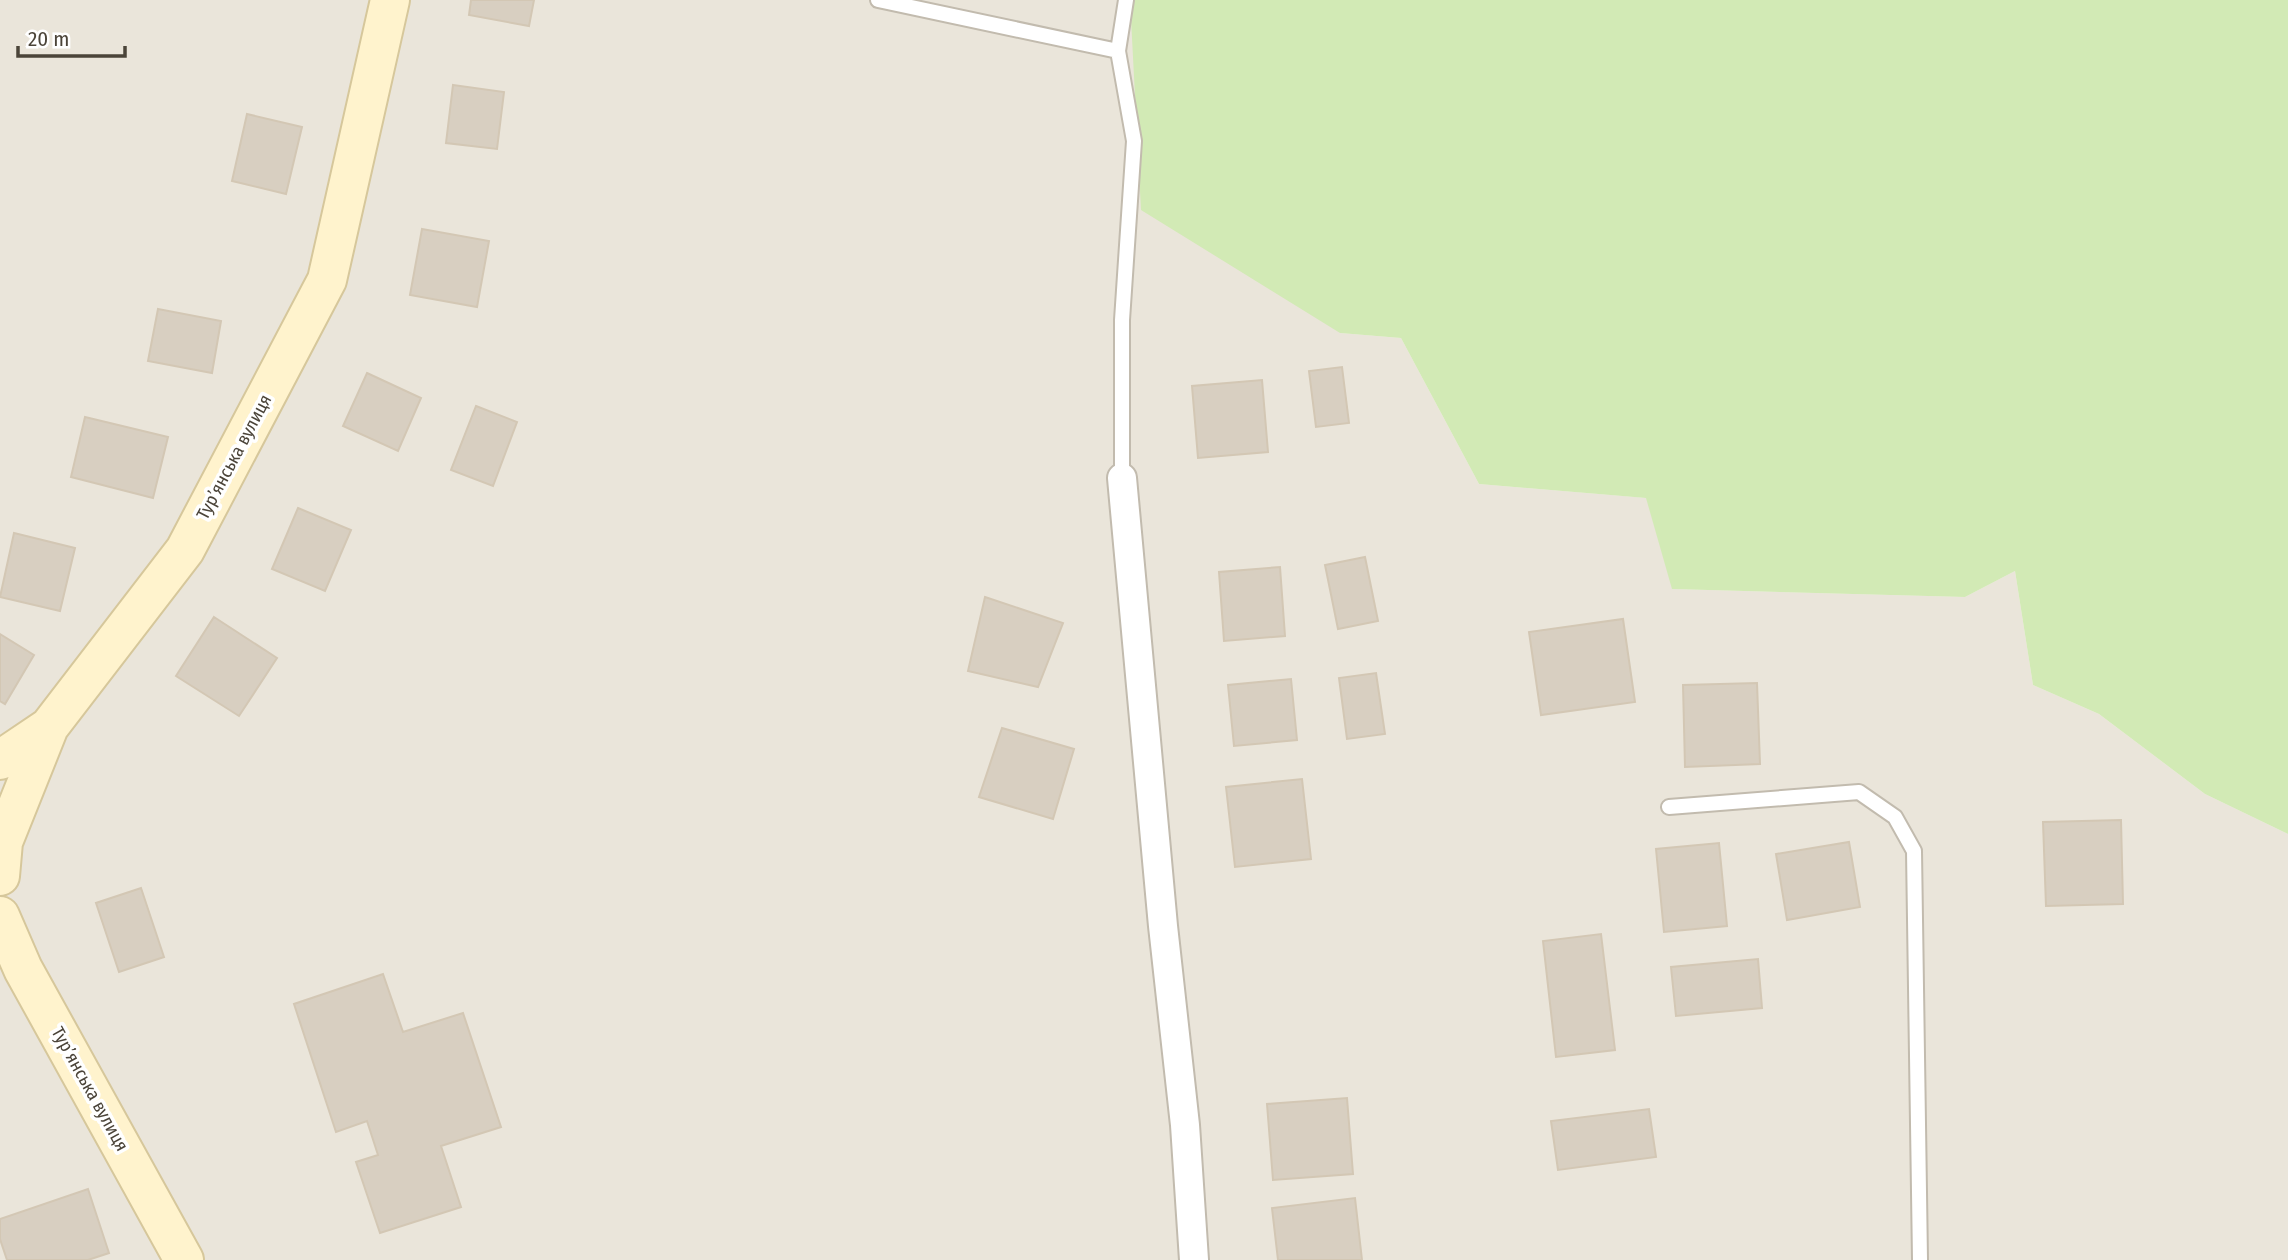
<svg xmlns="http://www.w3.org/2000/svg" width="2288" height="1260" viewBox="0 0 2288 1260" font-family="'Fira Sans Condensed',sans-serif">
	<rect width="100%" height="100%" fill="#f6f3ec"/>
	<path fill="#eae5da" d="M 0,0 L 1130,0 L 1340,333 L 1401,338 L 1479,484 L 1647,498 L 1673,589 L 1965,597 L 2015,571 L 2033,685 L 2099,714 L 2205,794 L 2288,834 L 2288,1260 L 0,1260 Z"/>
	<path fill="#d2eab5" d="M 1130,0 L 2288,0 L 2288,834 L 2205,794 L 2099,714 L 2033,685 L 2015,571 L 1965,597 L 1672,589 L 1646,498 L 1479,484 L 1401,338 L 1340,333 L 1141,210 Z"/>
	<path fill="#d8cfc1" stroke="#d3c7b4" stroke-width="2" d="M 471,0 L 534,0 L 529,26 L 469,15 Z
		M 453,85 L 504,92 L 497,149 L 446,143 Z
		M 247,114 L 302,127 L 286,194 L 232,181 Z
		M 422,229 L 489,241 L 477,307 L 410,295 Z
		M 158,309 L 221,321 L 212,373 L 148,361 Z
		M 1342,367 L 1349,423 L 1316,427 L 1309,371 Z
		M 367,373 L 421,398 L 398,451 L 343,426 Z
		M 1262,380 L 1268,452 L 1198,458 L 1192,386 Z
		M 476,406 L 517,422 L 493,486 L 451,470 Z
		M 85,417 L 168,437 L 153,498 L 71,477 Z
		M 298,508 L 351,530 L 325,591 L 272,569 Z
		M 14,533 L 75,548 L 60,611 L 0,597 Z
		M 1365,557 L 1378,621 L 1338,629 L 1325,565 Z
		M 1280,567 L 1285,636 L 1224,641 L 1219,572 Z
		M 985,597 L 1063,623 L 1038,687 L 968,671 Z
		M 214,617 L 277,658 L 239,716 L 176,676 Z
		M 1623,619 L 1635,702 L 1541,715 L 1529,632 Z
		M 0,634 L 34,655 L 5,704 L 0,701 Z
		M 1376,673 L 1385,734 L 1347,739 L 1339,678 Z
		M 1291,679 L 1297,740 L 1234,746 L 1228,685 Z
		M 1757,683 L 1760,764 L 1685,767 L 1683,685 Z
		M 1002,728 L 1074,749 L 1053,819 L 979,797 Z
		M 1302,779 L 1311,859 L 1235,867 L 1226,787 Z
		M 2121,820 L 2123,904 L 2046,906 L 2043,822 Z
		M 1849,842 L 1860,907 L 1787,920 L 1776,854 Z
		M 1719,843 L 1727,926 L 1664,932 L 1656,849 Z
		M 141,888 L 164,957 L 119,972 L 96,903 Z
		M 1601,934 L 1615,1050 L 1556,1057 L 1543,941 Z
		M 1758,959 L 1762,1008 L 1676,1016 L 1671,967 Z
		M 383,974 L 403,1032 L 463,1013 L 501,1127 L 441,1146 L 461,1207 L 380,1233 L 356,1162 L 378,1155 L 367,1121 L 336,1132 L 294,1004 Z
		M 1347,1098 L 1353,1174 L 1273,1180 L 1267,1104 Z
		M 1649,1109 L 1656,1157 L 1558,1170 L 1551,1121 Z
		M 88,1189 L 109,1253 L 88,1260 L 7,1260 L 0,1239 L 0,1219 Z
		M 1355,1198 L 1362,1260 L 1278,1260 L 1272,1208 Z"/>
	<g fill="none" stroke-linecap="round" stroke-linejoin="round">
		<defs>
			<path id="lane" d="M 878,0 L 1118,51
				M 1122,478 L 1122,320 L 1134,141 L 1118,51 L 1126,0
				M 1669,807 L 1859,792 L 1895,817 L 1914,851 L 1920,1260"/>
			<path id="street" d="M 1122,478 L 1163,926 L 1185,1125 L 1194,1260"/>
			<path id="secondary" d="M 0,760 L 49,727
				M 0,876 L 3,842 L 49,727 L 185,550 L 327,280 L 390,0
				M 0,916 L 23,969 L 184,1260"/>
		</defs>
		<use href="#lane" stroke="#c2bbae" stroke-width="18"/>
		<use href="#street" stroke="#c2bbae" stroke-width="32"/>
		<use href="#secondary" stroke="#d6c79b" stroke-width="42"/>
		<use href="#lane" stroke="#fff" stroke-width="14"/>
		<use href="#street" stroke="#fff" stroke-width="28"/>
		<use href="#secondary" stroke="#fff3cd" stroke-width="38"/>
	</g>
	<g text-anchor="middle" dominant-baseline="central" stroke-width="7" stroke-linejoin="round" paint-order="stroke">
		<g font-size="18" fill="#4b4439" stroke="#fff">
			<text transform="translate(234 457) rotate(-62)">Турʼянська вулиця</text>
			<text transform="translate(90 1089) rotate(61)">Турʼянська вулиця</text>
		</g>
	</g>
	<path d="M18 46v10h107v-10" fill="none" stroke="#4b4439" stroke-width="3.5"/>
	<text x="28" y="46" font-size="21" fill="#4b4439" stroke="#ffffff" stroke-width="5" paint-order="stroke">20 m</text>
</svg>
